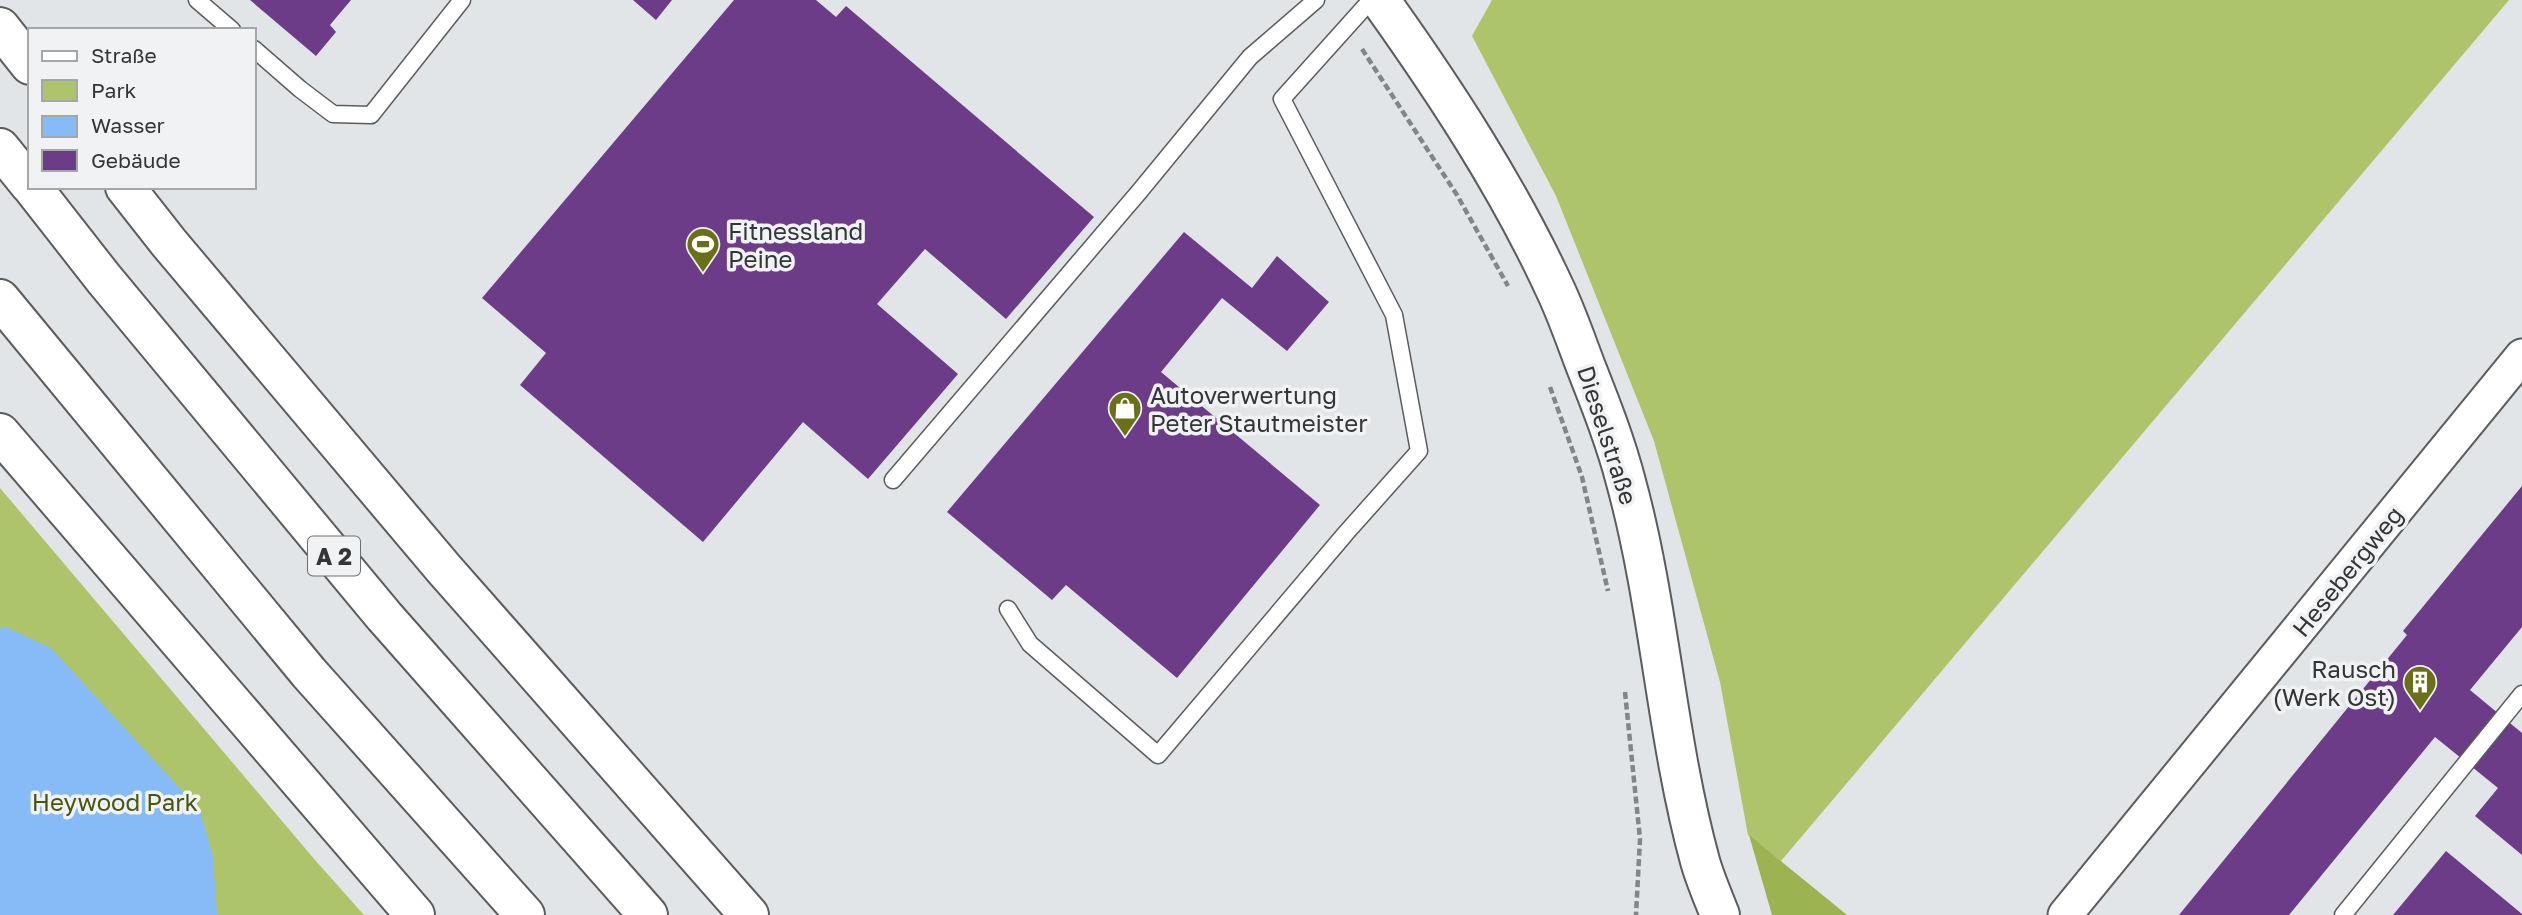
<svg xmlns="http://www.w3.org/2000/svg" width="2522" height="915" viewBox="0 0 2522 915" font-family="'Golos Text',sans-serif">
	<rect width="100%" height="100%" fill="#e2e5e7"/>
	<path fill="#adc46a" d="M 1492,0 L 2509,0 L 1781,861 L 1748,835 L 1720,682 L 1654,441 L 1556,196 L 1472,36 Z
		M 0,488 L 315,860 L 364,915 L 0,915 Z"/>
	<path fill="#9bb350" d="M 1749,835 L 1847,915 L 1772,915 Z"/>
	<path fill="#87bbf8" d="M 6,627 L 51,648 L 200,810 L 213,857 L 217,915 L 0,915 L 0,628 Z"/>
	<path fill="#6d3c88" d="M 250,0 L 351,0 L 330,25 L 336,32 L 316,56 Z
		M 633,0 L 672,0 L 656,20 Z
		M 734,0 L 816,0 L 836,17 L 846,6 L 1094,217 L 1006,319 L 925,249 L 877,304 L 958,374 L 868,479 L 803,422 L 703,542 L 520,385 L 546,353 L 482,298 Z
		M 1184,232 L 1252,288 L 1277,256 L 1329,302 L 1287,351 L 1222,298 L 1161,372 L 1320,505 L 1177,678 L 1066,585 L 1052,600 L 947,512 Z
		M 2522,486 L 2522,627 L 2470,690 L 2522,733 L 2522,855 L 2475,816 L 2498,788 L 2435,737 L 2289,915 L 2179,915 L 2407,635 L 2403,631 Z
		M 2446,851 L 2522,914 L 2522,915 L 2393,915 Z"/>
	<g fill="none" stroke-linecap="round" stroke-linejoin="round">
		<defs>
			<path id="service" d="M 197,0 L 232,30
				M 254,49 L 300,89 L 333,114 L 371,115 L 462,0
				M 893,480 L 1139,192 L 1250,57 L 1316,0
				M 1008,609 L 1030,644 L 1158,755 L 1346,533 L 1419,451 L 1394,315 L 1282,99 L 1371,0
				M 2343,915 L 2522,694"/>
			<path id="minor" d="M 2065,915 L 2522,356"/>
			<path id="tertiary" d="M 1380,0 C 1445,91 1508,187 1555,289 C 1567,314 1576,341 1586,367 C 1601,405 1616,443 1626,482 C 1660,606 1666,737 1700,861 C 1705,879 1713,897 1720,915"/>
			<path id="motorway" d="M 0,27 L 30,65
				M 0,148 L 30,185
				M 32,187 L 104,279 L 384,616 L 648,915
				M 125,187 L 169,243 L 444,569 L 749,915
				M 0,299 L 309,673 L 525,915
				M 0,433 L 415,915"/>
		</defs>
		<use href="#service" stroke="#5a5c5d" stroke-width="19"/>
		<use href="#minor" stroke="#5a5c5d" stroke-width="37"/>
		<use href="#tertiary" stroke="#5a5c5d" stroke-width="42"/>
		<use href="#motorway" stroke="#5a5c5d" stroke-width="42"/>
		<path stroke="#838586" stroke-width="4.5" stroke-dasharray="7 3.5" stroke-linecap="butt" d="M 1362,49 L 1457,195 L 1508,286
			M 1550,387 L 1582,477 L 1608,591
			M 1625,692 L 1640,839 L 1636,915"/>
		<use href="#service" stroke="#fff" stroke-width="16"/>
		<use href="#minor" stroke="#fff" stroke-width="33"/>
		<use href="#tertiary" stroke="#fff" stroke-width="38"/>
		<use href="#motorway" stroke="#fff" stroke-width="38"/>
	</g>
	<defs>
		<symbol id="stadium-pin" viewBox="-11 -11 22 30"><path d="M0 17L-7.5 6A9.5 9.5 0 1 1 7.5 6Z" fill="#697018" stroke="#f0f2f4"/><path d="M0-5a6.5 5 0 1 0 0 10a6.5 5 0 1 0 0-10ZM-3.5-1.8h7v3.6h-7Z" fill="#fff"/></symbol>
		<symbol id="shop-pin" viewBox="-11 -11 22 30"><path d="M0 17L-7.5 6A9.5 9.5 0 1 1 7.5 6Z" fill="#697018" stroke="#f0f2f4"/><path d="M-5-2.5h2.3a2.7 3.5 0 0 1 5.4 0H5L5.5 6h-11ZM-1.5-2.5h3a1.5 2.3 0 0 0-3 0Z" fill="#fff"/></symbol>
		<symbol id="building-pin" viewBox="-11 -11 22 30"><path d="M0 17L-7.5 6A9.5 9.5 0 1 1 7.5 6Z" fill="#697018" stroke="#f0f2f4"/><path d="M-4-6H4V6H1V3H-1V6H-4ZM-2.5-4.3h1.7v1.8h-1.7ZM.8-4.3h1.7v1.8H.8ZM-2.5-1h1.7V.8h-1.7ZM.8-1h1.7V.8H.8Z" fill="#fff"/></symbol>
	</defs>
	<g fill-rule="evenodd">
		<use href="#stadium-pin" x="684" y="225" width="38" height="52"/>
		<use href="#shop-pin" x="1106" y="389" width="38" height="52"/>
		<use href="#building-pin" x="2401" y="663" width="38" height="52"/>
	</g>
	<g text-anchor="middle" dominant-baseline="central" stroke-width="7" stroke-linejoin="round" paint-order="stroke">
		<rect fill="#f0f2f4" stroke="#6c6e6f" stroke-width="2" x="308" y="536.5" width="52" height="39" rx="5"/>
		<g font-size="23" font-weight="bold" fill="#343536">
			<text x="334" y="556">A 2</text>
		</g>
		<g font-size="24" fill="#343536" stroke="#f0f2f4" text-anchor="start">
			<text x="728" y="230">Fitnessland<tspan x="728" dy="28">Peine</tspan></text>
			<text x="1150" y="394">Autoverwertung<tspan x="1150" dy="28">Peter Stautmeister</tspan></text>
			<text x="2396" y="668" text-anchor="end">Rausch<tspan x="2396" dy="28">(Werk Ost)</tspan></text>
		</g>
		<g font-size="24" fill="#343536" stroke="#f0f2f4">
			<text transform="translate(1608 435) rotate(72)">Dieselstraße</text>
			<text transform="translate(2347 571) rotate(-51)">Hesebergweg</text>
		</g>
		<g font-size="24" fill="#48570e" stroke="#f0f2f4">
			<text x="115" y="801">Heywood Park</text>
		</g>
	</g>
	<rect x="28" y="28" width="228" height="161" fill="#f0f2f4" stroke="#a5a6a8" stroke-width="2"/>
	<rect x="42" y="51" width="35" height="10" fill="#ffffff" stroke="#a5a6a8" stroke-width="2"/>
	<text x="91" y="63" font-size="21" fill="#343536">Straße</text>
	<rect x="42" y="80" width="35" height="21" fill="#adc46a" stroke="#a5a6a8" stroke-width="2"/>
	<text x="91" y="98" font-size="21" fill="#343536">Park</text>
	<rect x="42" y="116" width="35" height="21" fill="#87bbf8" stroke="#a5a6a8" stroke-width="2"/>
	<text x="91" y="133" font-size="21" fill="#343536">Wasser</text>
	<rect x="42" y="150" width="35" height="21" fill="#6d3c88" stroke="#a5a6a8" stroke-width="2"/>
	<text x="91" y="168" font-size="21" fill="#343536">Gebäude</text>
</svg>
